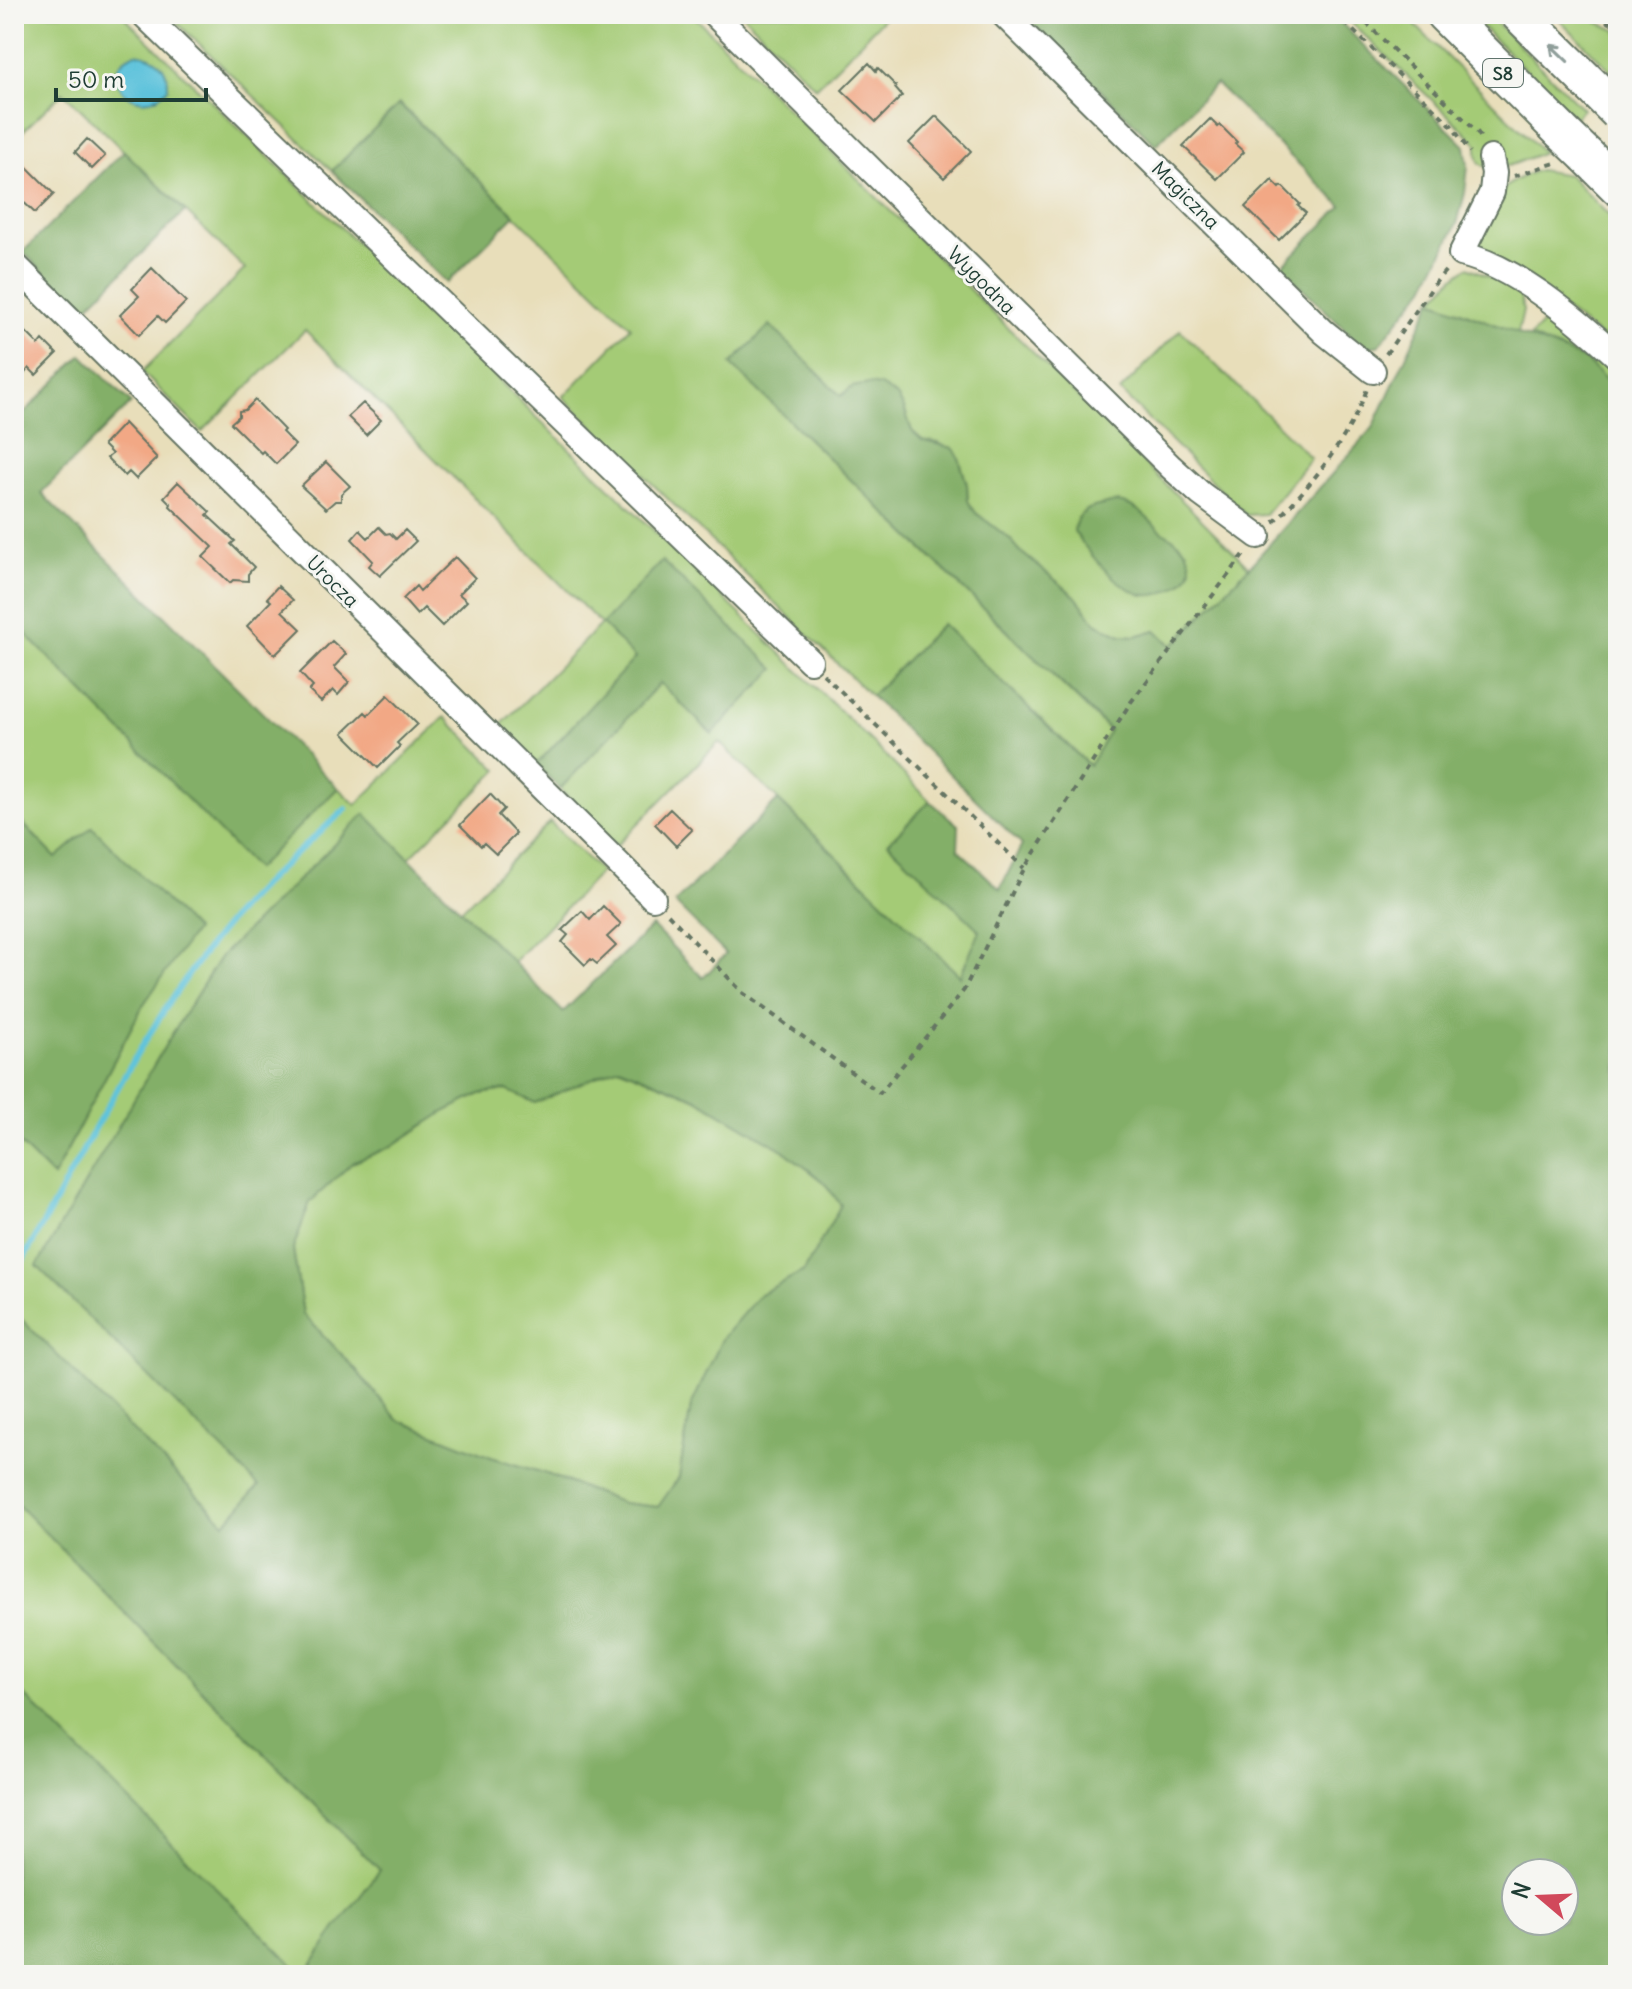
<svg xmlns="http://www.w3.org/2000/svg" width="1632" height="1989" viewBox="0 0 1632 1989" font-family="Delius,sans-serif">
	<rect width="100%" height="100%" fill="#f6f6f2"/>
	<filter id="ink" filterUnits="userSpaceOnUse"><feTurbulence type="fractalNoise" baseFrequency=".0125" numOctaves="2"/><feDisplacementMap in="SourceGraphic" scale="16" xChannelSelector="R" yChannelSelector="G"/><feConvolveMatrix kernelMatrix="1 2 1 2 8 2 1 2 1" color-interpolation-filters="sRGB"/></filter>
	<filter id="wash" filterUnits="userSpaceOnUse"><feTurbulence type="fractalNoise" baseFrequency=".006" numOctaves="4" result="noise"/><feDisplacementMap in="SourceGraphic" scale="32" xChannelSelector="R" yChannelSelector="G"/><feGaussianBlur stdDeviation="1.8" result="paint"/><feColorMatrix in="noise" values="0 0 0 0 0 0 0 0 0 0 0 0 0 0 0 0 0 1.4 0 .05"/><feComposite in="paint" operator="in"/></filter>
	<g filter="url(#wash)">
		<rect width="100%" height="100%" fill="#e8deba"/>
		<path fill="#a4cb76" stroke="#628455" stroke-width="2" fill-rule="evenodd" d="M 14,14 L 121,14 L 874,744 L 930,801 L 888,843 L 981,931 L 960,977 L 719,742 L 616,846 L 560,789 L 660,682 L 636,658 L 536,765 L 499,727 L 601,624 L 305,330 L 202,432 L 142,372 L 245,269 L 63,92 L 14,140 Z
			M 168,14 L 692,14 L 1249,567 L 1172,646 L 1156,630 L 1136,636 L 1121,635 L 1097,624 L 1075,596 L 1022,553 L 1010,539 L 976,513 L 968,501 L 967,484 L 958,455 L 939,443 L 922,440 L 912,431 L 904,408 L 841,396 L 731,364 L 1110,731 L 1090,766 L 942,624 L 871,696 L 563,397 L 631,327 L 400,104 L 332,171 ZM 1117,502 C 1140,505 1149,523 1166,535 C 1174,541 1180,543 1187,551 L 1143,595 C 1114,581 1092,558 1074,531 C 1076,507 1097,506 1117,502 Z
			M 742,14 L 888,14 L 816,88 Z
			M 1342,14 L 1404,14 L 1543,152 C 1528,158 1493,177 1480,163 C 1476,158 1477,149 1477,143 Z
			M 1469,14 L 1488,14 L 1583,109 L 1575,118 Z
			M 1554,14 L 1586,14 L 1597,22 L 1618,31 L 1618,78 Z
			M 1539,170 L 1569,175 L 1618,225 L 1618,349 L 1483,250 L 1479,240 C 1495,201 1494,185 1539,170 Z
			M 1468,267 L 1519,289 L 1523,311 L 1518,333 L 1432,300 L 1453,278 Z
			M 1552,323 L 1567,323 L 1618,365 L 1618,391 L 1584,359 L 1530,337 L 1543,324 Z
			M 1180,330 L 1311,458 L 1265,514 L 1246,515 L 1120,391 Z
			M 14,622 L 256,868 L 338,788 L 356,805 L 445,717 L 498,770 L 409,858 L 364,815 L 221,956 L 169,1039 L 38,1266 L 259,1486 L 225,1524 L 14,1312 L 14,1138 L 53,1177 L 143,1005 L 194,930 L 92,827 L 56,858 L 14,814 Z
			M 550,822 L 601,872 L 513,962 L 461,910 Z
			M 618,1067 L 695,1098 L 783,1150 L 823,1181 L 841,1205 L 804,1271 L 760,1294 L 691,1406 L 679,1477 L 659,1507 L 622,1503 L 544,1473 L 491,1457 L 398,1420 L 347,1360 L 303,1314 L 293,1249 L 310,1202 L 352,1163 L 392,1146 L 444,1112 L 480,1094 L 507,1090 L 535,1103 Z
			M 14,1501 L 380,1870 L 336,1928 L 305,1975 L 302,1975 L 14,1685 Z"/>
		<path fill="#83af67" stroke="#51764e" stroke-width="2" fill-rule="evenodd" d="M 1039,14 L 1332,14 L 1465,146 L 1468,166 L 1465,193 L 1457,224 L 1425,287 L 1378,346 L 1363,347 L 1281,267 L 1342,206 L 1216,84 L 1156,145 L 1031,22 Z
			M 399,104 L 515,215 L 447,283 L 332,171 Z
			M 124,151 L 185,211 L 83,311 L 23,252 Z
			M 1432,300 L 1584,359 L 1618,391 L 1618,1975 L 305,1975 L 336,1928 L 380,1870 L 14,1501 L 14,1312 L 225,1523 L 259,1486 L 37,1266 L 169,1039 L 221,956 L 365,814 L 563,1012 L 652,926 L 703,978 L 726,954 L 675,903 L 778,800 L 960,976 L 980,931 L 888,843 L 930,801 L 959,826 L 958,849 L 1000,889 L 1022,845 L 871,696 L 942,624 L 1089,766 L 1110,730 L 731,364 L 770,325 L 841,396 L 852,387 L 869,384 L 880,386 L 897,396 L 904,408 L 912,431 L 922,440 L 953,448 L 958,455 L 967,485 L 968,501 L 976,513 L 1010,539 L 1022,553 L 1075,596 L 1097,624 L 1121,635 L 1136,636 L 1156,630 L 1172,646 L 1249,567 L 1373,428 ZM 619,1067 L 695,1098 L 783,1150 L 823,1181 L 841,1205 L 804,1271 L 760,1294 L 723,1337 L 691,1406 L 679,1477 L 658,1507 L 622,1503 L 544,1473 L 491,1457 L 398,1420 L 347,1360 L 303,1314 L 293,1249 L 310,1202 L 352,1163 L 392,1146 L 444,1112 L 480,1094 L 507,1090 L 535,1103 ZM 1516,1873 L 1564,1873 L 1564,1921 L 1516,1921 Z
			M 82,355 L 131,403 L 41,493 L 338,788 L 256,869 L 14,622 L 14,423 Z
			M 1117,502 C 1136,505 1145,516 1158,528 C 1167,536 1180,540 1186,551 C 1190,557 1193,567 1189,574 C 1182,588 1155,599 1140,594 C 1113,584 1090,555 1074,531 C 1076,507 1097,506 1117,502 Z
			M 662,561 L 775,669 L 712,734 L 660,683 L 560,789 L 536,765 L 635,658 L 602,624 Z
			M 14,815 L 56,858 L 92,827 L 195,930 L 143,1005 L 53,1177 L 14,1138 Z
			M 14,1685 L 303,1975 L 14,1975 Z"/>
		<path fill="#5ec3dc" stroke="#3e8088" stroke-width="2" d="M 136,53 C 156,56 169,66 168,88 C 138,125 89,71 136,53 Z"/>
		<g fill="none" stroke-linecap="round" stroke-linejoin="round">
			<path stroke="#5ec3dc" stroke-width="6" d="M 14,1276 C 80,1161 137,1037 220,932 C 257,886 302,848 346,809"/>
		</g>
		<g id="blocks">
			<path fill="#f2a885" d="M 869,63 L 876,71 L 878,68 L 896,86 L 895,88 L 902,96 L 876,122 L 842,90 Z
				M 936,116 L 971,151 L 944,178 L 909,143 Z
				M 1210,119 L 1218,127 L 1220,125 L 1237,142 L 1235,144 L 1244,152 L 1217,179 L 1183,146 Z
				M 87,139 L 105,156 L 92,169 L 75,152 Z
				M 14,154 L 54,194 L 35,213 L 14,193 Z
				M 1272,180 L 1280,188 L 1282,186 L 1300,204 L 1298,206 L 1306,213 L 1279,240 L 1245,207 Z
				M 152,268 L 186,302 L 165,323 L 158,316 L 139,335 L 120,315 L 139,296 L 132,289 Z
				M 24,330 L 39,345 L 43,340 L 57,354 L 36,375 L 29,368 L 25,373 L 14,362 L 14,340 Z
				M 255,400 L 284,430 L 282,432 L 295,445 L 276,464 L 263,451 L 261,453 L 231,423 L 239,416 L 239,411 L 245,410 Z
				M 363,403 L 381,420 L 366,435 L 348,417 Z
				M 124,423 L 157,458 L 136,479 L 129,472 L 125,476 L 107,458 L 112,454 L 103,445 Z
				M 326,462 L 350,486 L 341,494 L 341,501 L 335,501 L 326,509 L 301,486 Z
				M 178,482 L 210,512 L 207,515 L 235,541 L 231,544 L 254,567 L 248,574 L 248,581 L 233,580 L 230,583 L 203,557 L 213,547 L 170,506 L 171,504 L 164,497 Z
				M 379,527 L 386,534 L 390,533 L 396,539 L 405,530 L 416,541 L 380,576 L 369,566 L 373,561 L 352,539 L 360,530 L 368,538 Z
				M 455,557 L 475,578 L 459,594 L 467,601 L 442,626 L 424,608 L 417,615 L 403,599 L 416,586 L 420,591 Z
				M 278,586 L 293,600 L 282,611 L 301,629 L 275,655 L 247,626 L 271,601 L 267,598 Z
				M 332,641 L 346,654 L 334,667 L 349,682 L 338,695 L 333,690 L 321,702 L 309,691 L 313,687 L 300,673 Z
				M 388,695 L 417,724 L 397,743 L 400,746 L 378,768 L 343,733 L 365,712 L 368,715 Z
				M 490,794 L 504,809 L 498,815 L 516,834 L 496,854 L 484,843 L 481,846 L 460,825 Z
				M 670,809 L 692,830 L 676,846 L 655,824 Z
				M 603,906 L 621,924 L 607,937 L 616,946 L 597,964 L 591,959 L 585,965 L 562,942 L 568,935 L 562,930 L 582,911 L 590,920 Z"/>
		</g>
	</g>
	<g filter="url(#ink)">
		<use href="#blocks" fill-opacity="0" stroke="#657563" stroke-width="2"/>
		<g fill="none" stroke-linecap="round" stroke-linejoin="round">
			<defs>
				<path id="minor" d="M 143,14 L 810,661
					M 714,14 L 1171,467 L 1201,494 L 1258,536
					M 1003,14 L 1324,332 L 1373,371
					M 1491,158 L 1494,173 L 1492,192 L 1461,254 C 1516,267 1576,319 1618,357
					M 14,264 L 653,898"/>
				<path id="highway" d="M 1444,14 L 1562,132
					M 1519,14 L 1599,93
					M 1587,156 L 1618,187"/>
			</defs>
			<use href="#minor" stroke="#657563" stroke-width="28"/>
			<use href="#highway" stroke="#657563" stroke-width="40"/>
			<path stroke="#657563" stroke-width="4" stroke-dasharray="6 6" stroke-linecap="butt" d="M 1336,14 L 1451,125 L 1470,152
				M 1357,14 L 1478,133 L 1482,140
				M 1596,14 L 1610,23 L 1618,26
				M 1514,176 L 1555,163
				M 1386,354 L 1436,282 L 1446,270
				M 1274,522 C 1310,487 1350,437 1367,389
				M 823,674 L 1024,868
				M 668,914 L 743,993 L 880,1093 L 964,990 L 1024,869 L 1131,702 L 1246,552"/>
			<use href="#minor" stroke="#fff" stroke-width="24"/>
			<use href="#highway" stroke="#fff" stroke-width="36"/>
			<defs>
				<path id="highway-bridge" d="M 1599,93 L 1618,112
					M 1562,132 L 1587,156"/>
			</defs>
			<use href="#highway-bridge" stroke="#657563" stroke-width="40" stroke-linecap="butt"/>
			<use href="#highway-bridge" stroke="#fff" stroke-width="36"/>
		</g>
		<defs><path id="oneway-shaft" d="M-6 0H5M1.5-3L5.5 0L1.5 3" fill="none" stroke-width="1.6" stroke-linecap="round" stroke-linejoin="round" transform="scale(2)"/></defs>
		<use stroke="#8f9e9a" href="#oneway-shaft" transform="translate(1559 53) rotate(-136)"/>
	</g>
	<g text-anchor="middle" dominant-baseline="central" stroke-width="6" stroke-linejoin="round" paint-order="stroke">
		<rect fill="#f6f6f2" stroke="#60746d" stroke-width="2" x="1483" y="59" width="40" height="28" rx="6"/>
		<g font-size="18" font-weight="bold" fill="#1f3d34">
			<text x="1503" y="73">S8</text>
		</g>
		<g font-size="20" fill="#1f3d34" stroke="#f6f6f2">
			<text transform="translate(1186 195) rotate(45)">Magiczna</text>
			<text transform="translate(982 280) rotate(45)">Wygodna</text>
			<text transform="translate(333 581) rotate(45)">Urocza</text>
		</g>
	</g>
	<rect width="1632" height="1989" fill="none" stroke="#f6f6f2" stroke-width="48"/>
	<g transform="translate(1540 1897) rotate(289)"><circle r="38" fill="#f6f6f2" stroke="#a0aca6" stroke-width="2"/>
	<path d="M0-6L14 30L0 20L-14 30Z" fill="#d1495b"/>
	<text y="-12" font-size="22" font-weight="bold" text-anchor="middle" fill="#1f3d34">N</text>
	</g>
	<path d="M56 88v12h150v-12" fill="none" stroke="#1f3d34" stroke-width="4"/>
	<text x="68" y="88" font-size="24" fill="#1f3d34" stroke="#f6f6f2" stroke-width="6" paint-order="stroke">50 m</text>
</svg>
